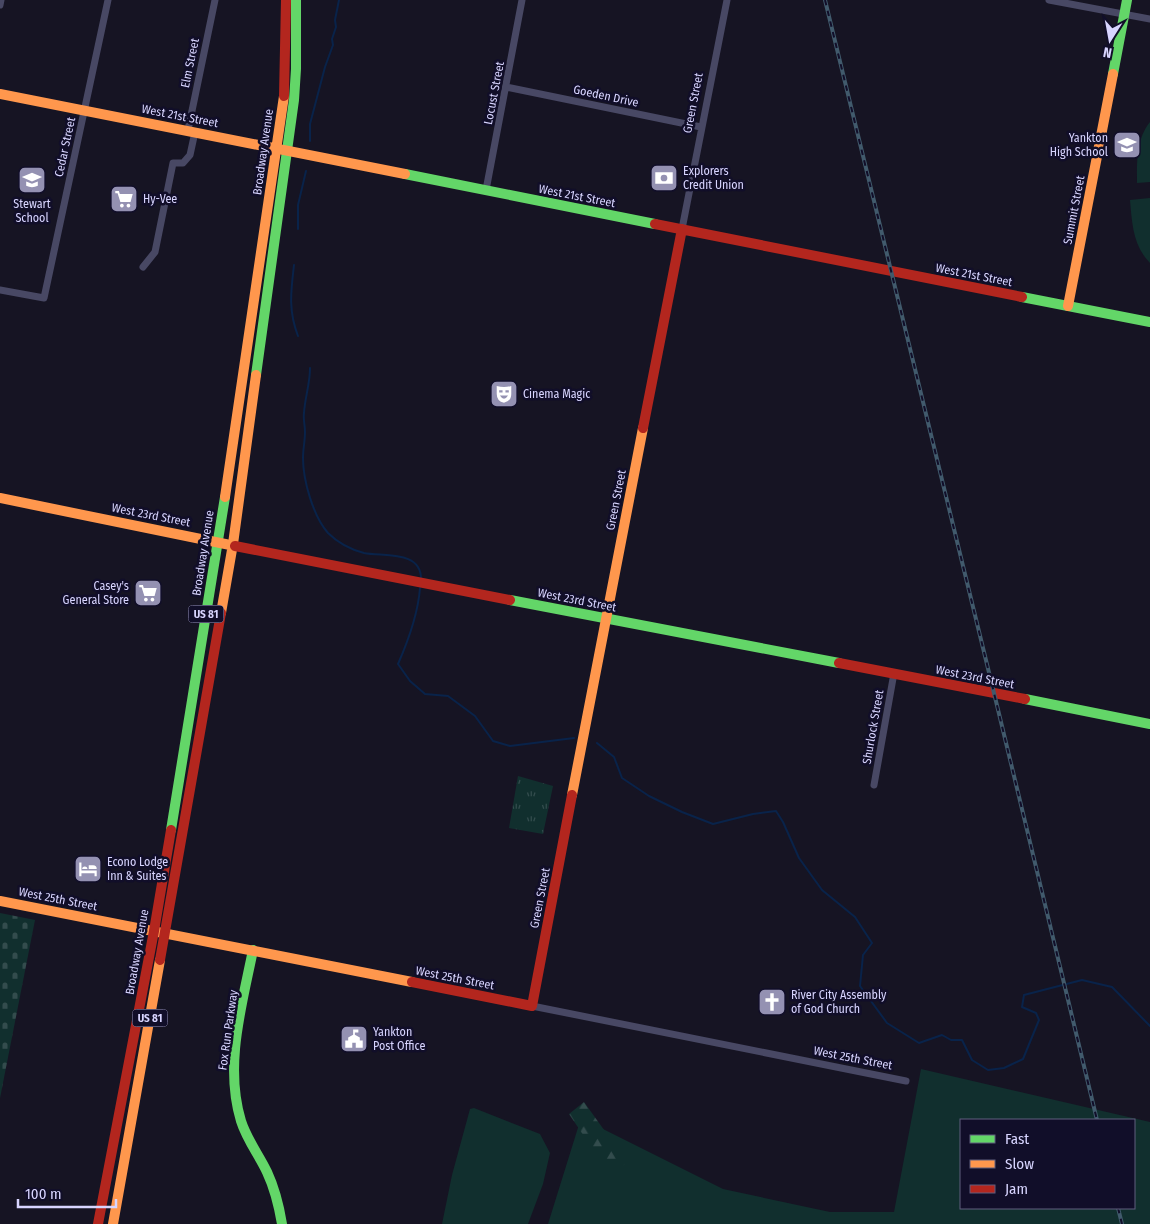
<svg xmlns="http://www.w3.org/2000/svg" width="1150" height="1224" viewBox="0 0 1150 1224" font-family="'Fira Sans Condensed',sans-serif">
	<defs>
		<pattern id="forest-firs" width="22" height="20" patternUnits="userSpaceOnUse" patternTransform="scale(1.25)"><rect width="22" height="20" fill="#112f2e"/><path d="M5 1l3.5 6h-7zM16 11l3.5 6h-7z" fill="#334c4d"/></pattern>
		<pattern id="cemetery-stones" width="16" height="16" patternUnits="userSpaceOnUse" patternTransform="scale(1.25)"><rect width="16" height="16" fill="#112f2e"/><path d="M2 7V4a2 2 0 0 1 4 0v3zM10 15v-3a2 2 0 0 1 4 0v3z" fill="#334c4d"/></pattern>
		<pattern id="park-tufts" width="24" height="20" patternUnits="userSpaceOnUse" patternTransform="scale(1.25)"><rect width="24" height="20" fill="#112f2e"/><path d="M3 7l-1-3M5 7V3M7 7l1-3M15 17l-1-3M17 17v-4M19 17l1-3" fill="none" stroke="#334c4d"/></pattern>
	</defs>
	<rect width="100%" height="100%" fill="#161423"/>
	<path fill="#112f2e" fill-rule="evenodd" d="M 1150,122 L 1150,182 L 1137,183 C 1137,163 1136,139 1150,122 Z
		M 1150,198 L 1150,263 C 1133,246 1132,223 1130,200 Z
		M 921,1069 L 1150,1122 L 1150,1224 L 548,1224 L 581,1118 L 723,1189 L 830,1212 L 894,1212 ZM 961,1120 L 1134,1120 L 1134,1208 L 961,1208 Z
		M 474,1108 L 540,1134 L 550,1153 L 543,1184 L 528,1224 L 442,1224 L 452,1175 L 470,1109 Z"/>
	<path fill="url(#forest-firs)" d="M 584,1102 L 627,1162 L 611,1176 L 569,1114 Z"/>
	<path fill="url(#cemetery-stones)" d="M 0,913 L 35,920 L 0,1098 Z"/>
	<path fill="url(#park-tufts)" d="M 518,776 L 553,786 L 543,834 L 509,828 Z"/>
	<g fill="none" stroke-linecap="round" stroke-linejoin="round">
		<path stroke="#09234a" stroke-width="2" d="M 310,141 L 310,124 L 325,67 L 333,45 L 332,39 L 336,27 L 335,20 L 339,0
			M 298,229 L 298,205 L 306,171
			M 294,265 C 291,291 288,310 298,336
			M 310,368 C 310,384 305,397 304,413 C 303,419 305,425 305,432 C 305,441 303,449 303,458 C 303,480 313,516 328,533 C 338,543 349,549 364,553 C 384,557 422,550 421,580
			M 420,588 C 418,614 409,639 398,664 L 410,681 L 425,694 L 448,696 L 475,716 L 493,741 L 510,746 L 574,738
			M 597,743 L 614,757 L 622,778 L 649,796 L 682,812 L 713,824 L 753,814 L 776,811 L 783,822 L 799,858 L 822,890 L 855,917 L 872,943 L 863,955 L 860,986 L 887,1023 L 919,1043 L 942,1035 L 951,1040 L 962,1040 L 972,1060 L 988,1070 L 1004,1068 L 1023,1059 L 1039,1020 L 1036,1013 L 1022,1007 L 1024,995 L 1082,980 L 1112,987 L 1150,1026"/>
		<path stroke="#484864" stroke-width="7" d="M 1049,0 L 1150,19
			M 0,5 L 1,0
			M 506,87 L 701,127
			M 188,130 L 215,0
			M 486,190 L 522,0
			M 682,229 L 727,0
			M 143,267 L 155,252 L 173,163 L 183,163 L 190,155 L 195,132
			M 0,290 L 44,298 L 108,0
			M 874,785 L 894,673
			M 532,1006 L 906,1081"/>
		<path stroke="#63d668" stroke-width="10" d="M 1113,74 L 1127,0
			M 405,174 L 655,224
			M 1022,297 L 1150,322
			M 256,375 L 294,100 L 296,69 L 296,0
			M 510,600 L 839,663
			M 1025,699 L 1150,724
			M 171,830 L 225,497
			M 253,950 C 242,1005 224,1065 241,1121 C 247,1140 259,1155 267,1172 C 275,1189 279,1206 282,1224"/>
		<path stroke="#ff974d" stroke-width="10" d="M 0,94 L 405,174
			M 1068,306 L 1113,74
			M 225,497 L 284,96
			M 0,498 L 235,546
			M 221,613 L 233,544 L 256,375
			M 572,795 L 643,428
			M 0,901 L 412,982
			M 113,1224 L 160,960"/>
		<path stroke="#b3261e" stroke-width="10" d="M 284,96 L 286,0
			M 655,224 L 1022,297
			M 643,428 L 682,229
			M 235,546 L 510,600
			M 839,663 L 1025,699
			M 160,960 L 221,613
			M 412,982 L 532,1006 L 572,795
			M 98,1224 L 154,931 L 171,830"/>
		<defs>
			<path id="rail" d="M 825,0 L 994,693 L 1097,1120
				M 1118,1208 L 1122,1224"/>
		</defs>
		<use href="#rail" stroke="#415a6c" stroke-width="4"/>
		<use href="#rail" stroke="#110e29" stroke-width="2" stroke-dasharray="5.5" stroke-linecap="butt"/>
	</g>
	<defs>
		<symbol id="school-square" viewBox="-11 -11 22 22"><rect x="-9" y="-9" width="18" height="18" rx="4" fill="#9491b2" stroke="#110e29"/><path d="M0-5L7-2L0 1L-7-2ZM-4 1L0 2.5L4 1V4Q0 6-4 4Z" fill="#fff"/></symbol>
		<symbol id="bank-square" viewBox="-11 -11 22 22"><rect x="-9" y="-9" width="18" height="18" rx="4" fill="#9491b2" stroke="#110e29"/><path d="M-6-4H6V4H-6ZM0-2.3a2.3 2.3 0 1 0 0 4.6a2.3 2.3 0 1 0 0-4.6Z" fill="#fff"/></symbol>
		<symbol id="supermarket-square" viewBox="-11 -11 22 22"><rect x="-9" y="-9" width="18" height="18" rx="4" fill="#9491b2" stroke="#110e29"/><path d="M-6-5.5h2.5l.6 2H6L4.5 2H-2.5L-4.4-4H-6ZM-1.5 3.2a1.3 1.3 0 1 0 .1 0ZM3 3.2a1.3 1.3 0 1 0 .1 0Z" fill="#fff"/></symbol>
		<symbol id="theatre-square" viewBox="-11 -11 22 22"><rect x="-9" y="-9" width="18" height="18" rx="4" fill="#9491b2" stroke="#110e29"/><path d="M-5-5.5Q0-4 5-5.5V0Q5 5 0 6Q-5 5-5 0ZM-3.3-2.5H-1v1.5H-3.3ZM1-2.5H3.3v1.5H1ZM-2.8 1Q0 5.5 2.8 1Z" fill="#fff"/></symbol>
		<symbol id="hotel-square" viewBox="-11 -11 22 22"><rect x="-9" y="-9" width="18" height="18" rx="4" fill="#9491b2" stroke="#110e29"/><path d="M-6-4.5h1.5V1H6V5H4.5V3h-9V5H-6ZM-4 0a1.8 1.8 0 1 1 3.6 0ZM.5 0V-2.5h3Q6-2.5 6 0Z" fill="#fff"/></symbol>
		<symbol id="church-square" viewBox="-11 -11 22 22"><rect x="-9" y="-9" width="18" height="18" rx="4" fill="#9491b2" stroke="#110e29"/><path d="M-1.2-6h2.4v3.5h3.3v2.4h-3.3V6h-2.4V-.1h-3.3v-2.4h3.3Z" fill="#fff"/></symbol>
		<symbol id="civic-square" viewBox="-11 -11 22 22"><rect x="-9" y="-9" width="18" height="18" rx="4" fill="#9491b2" stroke="#110e29"/><path d="M-.6-6.5H3V-4.5H.6V-3L4-1V1h2V6H-6V1h2V-1L-.6-3ZM-1.2 2.5V6h2.4V2.5Z" fill="#fff"/></symbol>
	</defs>
	<g fill-rule="evenodd">
		<use href="#school-square" x="1111" y="129" width="32" height="32"/>
		<use href="#bank-square" x="648" y="162" width="32" height="32"/>
		<use href="#school-square" x="16" y="164" width="32" height="32"/>
		<use href="#supermarket-square" x="108" y="183" width="32" height="32"/>
		<use href="#theatre-square" x="488" y="378" width="32" height="32"/>
		<use href="#supermarket-square" x="132" y="577" width="32" height="32"/>
		<use href="#hotel-square" x="72" y="853" width="32" height="32"/>
		<use href="#church-square" x="756" y="986" width="32" height="32"/>
		<use href="#civic-square" x="338" y="1023" width="32" height="32"/>
	</g>
	<g text-anchor="middle" dominant-baseline="central" stroke-width="5" stroke-linejoin="round" paint-order="stroke">
		<g fill="#110e29" stroke="#9c99bf" stroke-width="1">
			<rect x="188.5" y="605.5" width="35" height="17" rx="4"/>
			<rect x="132.5" y="1009.5" width="35" height="17" rx="4"/>
		</g>
		<g font-size="11" font-weight="bold" fill="#d8d5ff">
			<text x="206" y="614">US 81</text>
			<text x="150" y="1018">US 81</text>
		</g>
		<g font-size="12" fill="#d8d5ff" stroke="#110e29">
			<text transform="translate(190 63) rotate(-78)">Elm Street</text>
			<text transform="translate(494 93) rotate(-79)">Locust Street</text>
			<text transform="translate(606 96) rotate(12)">Goeden Drive</text>
			<text transform="translate(693 103) rotate(-79)">Green Street</text>
			<text transform="translate(180 116) rotate(11)">West 21st Street</text>
			<text transform="translate(65 147) rotate(-78)">Cedar Street</text>
			<text transform="translate(263 152) rotate(-82)">Broadway Avenue</text>
			<text transform="translate(577 196) rotate(11)">West 21st Street</text>
			<text transform="translate(1074 210) rotate(-79)">Summit Street</text>
			<text transform="translate(974 275) rotate(11)">West 21st Street</text>
			<text transform="translate(616 500) rotate(-79)">Green Street</text>
			<text transform="translate(151 515) rotate(11)">West 23rd Street</text>
			<text transform="translate(203 553) rotate(-81)">Broadway Avenue</text>
			<text transform="translate(577 600) rotate(11)">West 23rd Street</text>
			<text transform="translate(975 677) rotate(11)">West 23rd Street</text>
			<text transform="translate(873 727) rotate(-80)">Shurlock Street</text>
			<text transform="translate(540 898) rotate(-79)">Green Street</text>
			<text transform="translate(58 899) rotate(11)">West 25th Street</text>
			<text transform="translate(137 952) rotate(-80)">Broadway Avenue</text>
			<text transform="translate(455 978) rotate(11)">West 25th Street</text>
			<text transform="translate(228 1030) rotate(-82)">Fox Run Parkway</text>
			<text transform="translate(853 1058) rotate(11)">West 25th Street</text>
		</g>
		<g font-size="12" fill="#d8d5ff" stroke="#110e29" text-anchor="start">
			<text x="1108" y="138" text-anchor="end">Yankton<tspan x="1108" dy="14">High School</tspan></text>
			<text x="683" y="171">Explorers<tspan x="683" dy="14">Credit Union</tspan></text>
			<text x="143" y="199">Hy-Vee</text>
			<text x="32" y="204" text-anchor="middle">Stewart<tspan x="32" dy="14">School</tspan></text>
			<text x="523" y="394">Cinema Magic</text>
			<text x="129" y="586" text-anchor="end">Casey's<tspan x="129" dy="14">General Store</tspan></text>
			<text x="107" y="862">Econo Lodge<tspan x="107" dy="14">Inn &amp; Suites</tspan></text>
			<text x="791" y="995">River City Assembly<tspan x="791" dy="14">of God Church</tspan></text>
			<text x="373" y="1032">Yankton<tspan x="373" dy="14">Post Office</tspan></text>
		</g>
	</g>
	<rect x="960" y="1119" width="175" height="90" fill="#110e29" stroke="#615e7f"/>
	<rect x="970" y="1135" width="25" height="8" fill="#63d668" stroke="#615e7f"/>
	<text x="1005" y="1144" font-size="15" fill="#d8d5ff">Fast</text>
	<rect x="970" y="1160" width="25" height="8" fill="#ff974d" stroke="#615e7f"/>
	<text x="1005" y="1169" font-size="15" fill="#d8d5ff">Slow</text>
	<rect x="970" y="1185" width="25" height="8" fill="#b3261e" stroke="#615e7f"/>
	<text x="1005" y="1194" font-size="15" fill="#d8d5ff">Jam</text>
	<g transform="translate(1110 40) rotate(191)" stroke="#110e29" stroke-width="4" paint-order="stroke">
	<path d="M0-4L9 19L0 12L-9 19Z" fill="#d8d5ff"/>
	<text y="-8" font-size="14" font-weight="bold" text-anchor="middle" fill="#d8d5ff">N</text>
	</g>
	<path d="M18 1199v8h98v-8" fill="none" stroke="#d8d5ff" stroke-width="2.5"/>
	<text x="25" y="1199" font-size="15" fill="#d8d5ff" stroke="#110e29" stroke-width="4" paint-order="stroke">100 m</text>
</svg>
